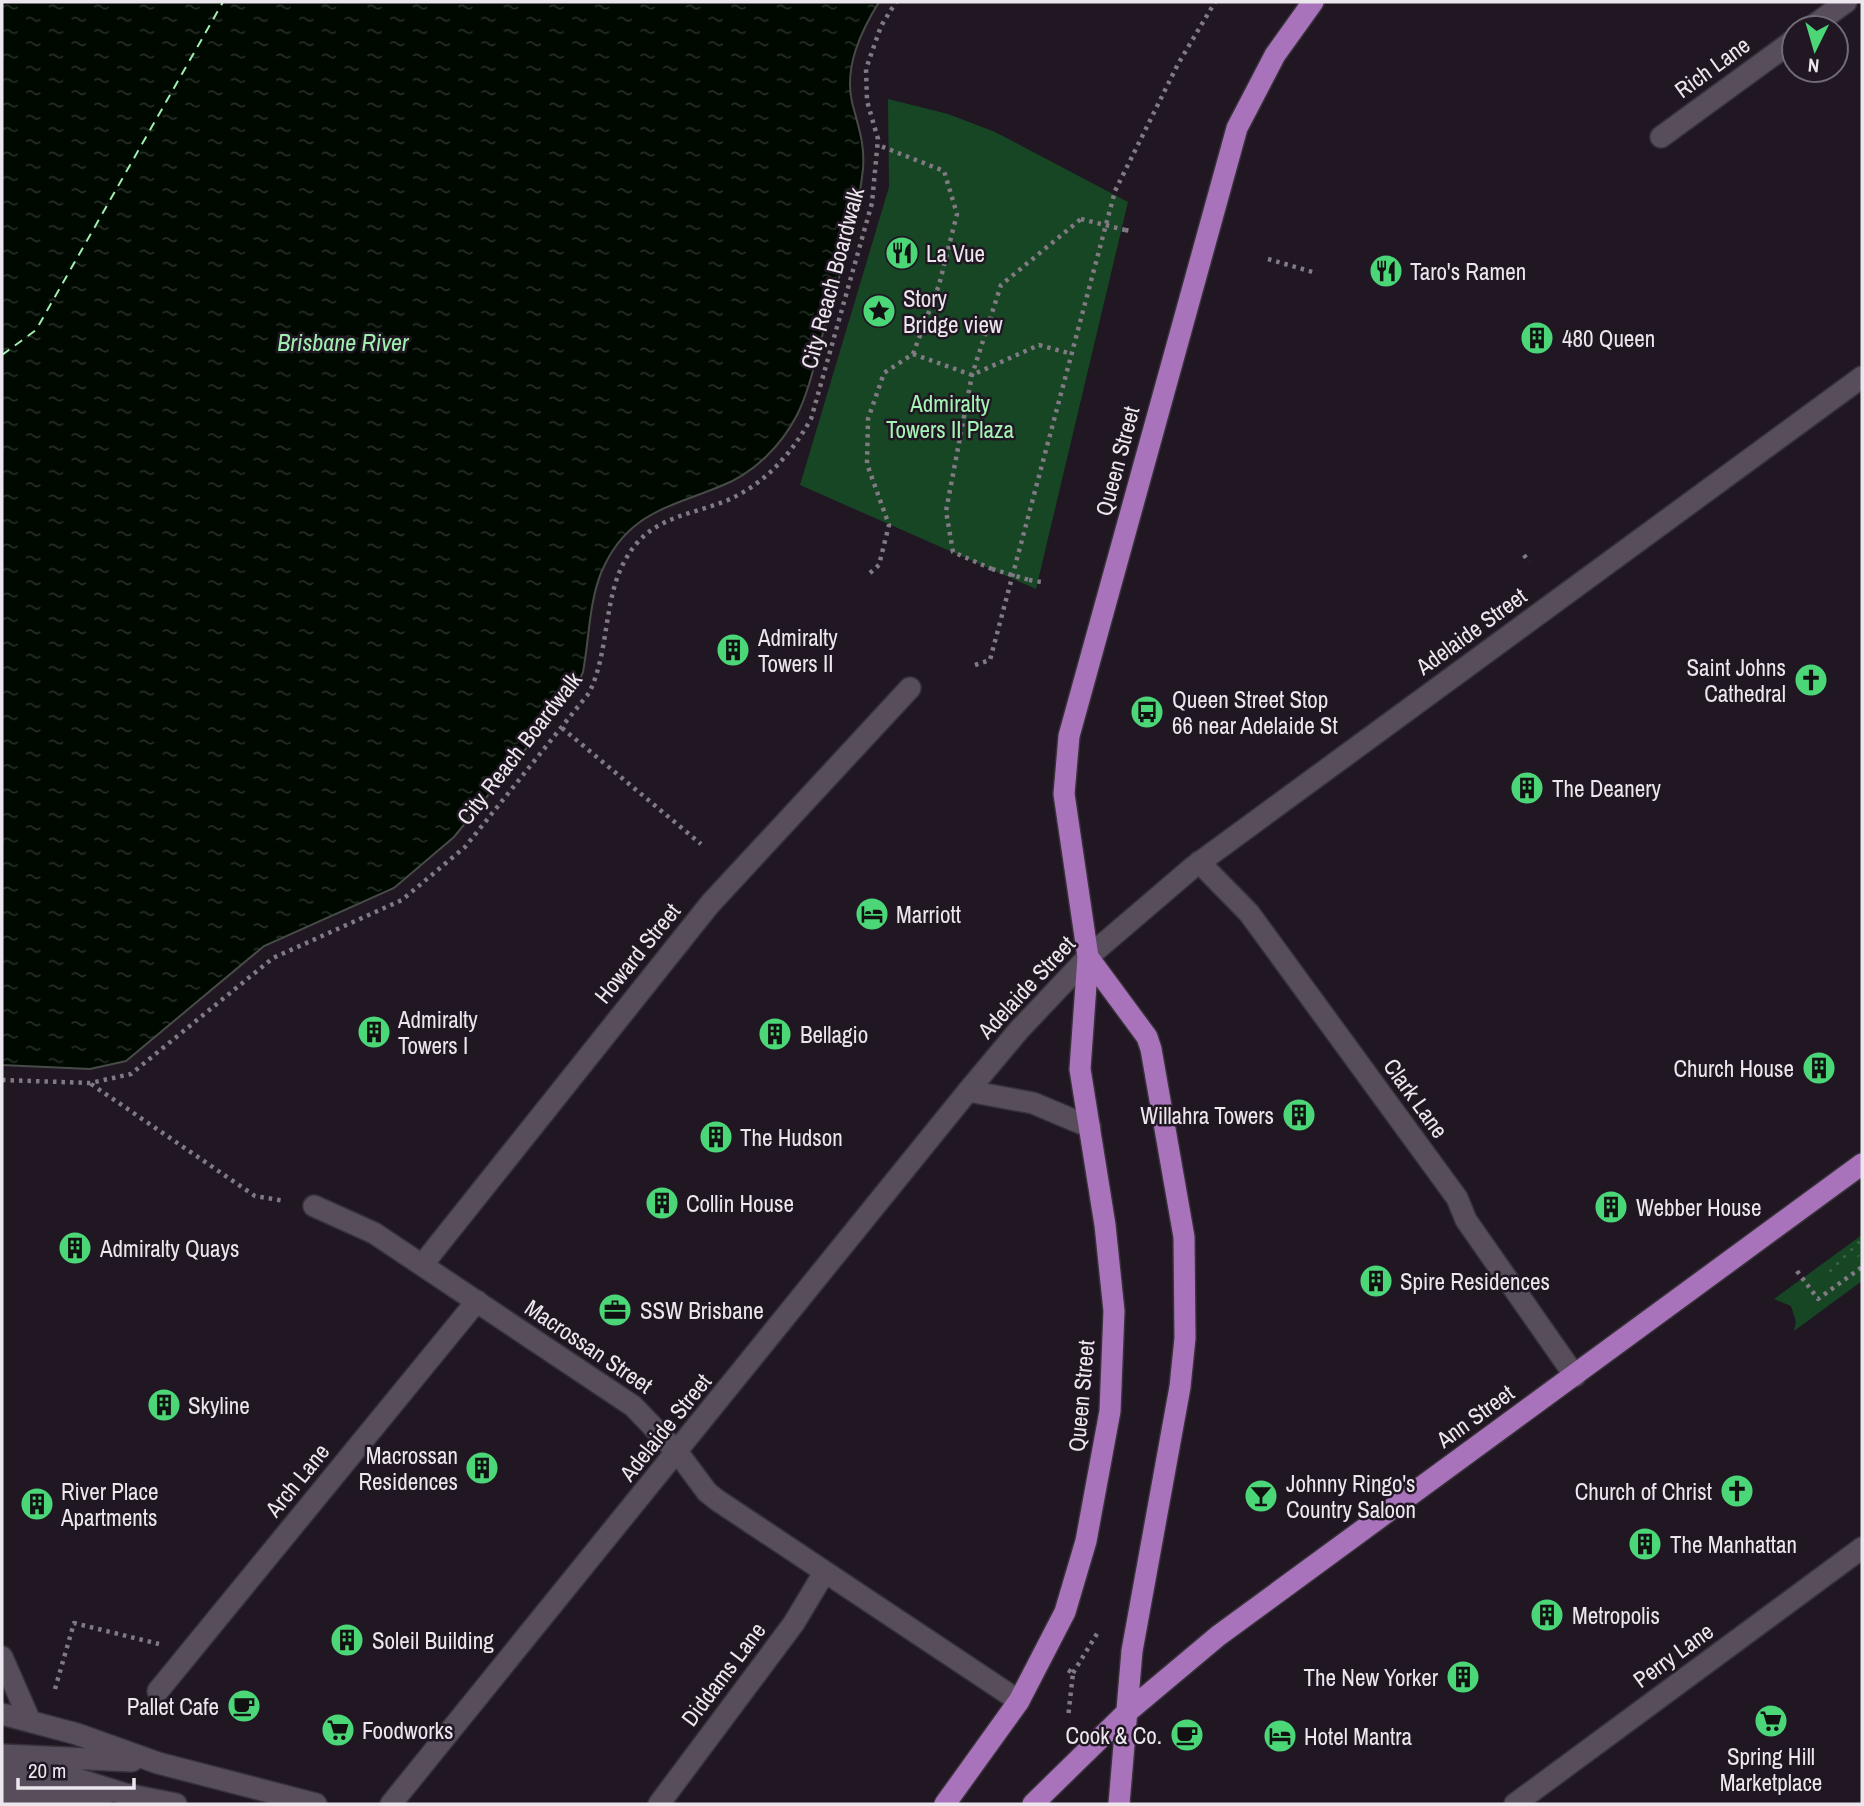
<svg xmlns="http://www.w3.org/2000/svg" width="1864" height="1806" viewBox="0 0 1864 1806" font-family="'Archivo Narrow',sans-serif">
	<defs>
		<pattern id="garden-dots" width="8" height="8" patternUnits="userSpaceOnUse" patternTransform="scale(1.75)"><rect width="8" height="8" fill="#174625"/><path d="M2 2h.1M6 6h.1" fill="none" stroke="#396145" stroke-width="1.8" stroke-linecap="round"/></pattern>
		<pattern id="water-ripples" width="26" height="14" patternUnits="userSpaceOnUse" patternTransform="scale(1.75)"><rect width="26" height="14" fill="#000900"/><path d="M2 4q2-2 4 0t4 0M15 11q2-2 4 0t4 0" fill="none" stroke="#252d26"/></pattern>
	</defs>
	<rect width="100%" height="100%" fill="#201723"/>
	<path fill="#174625" d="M 888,99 L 948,114 L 995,132 L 1128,202 L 1036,589 L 800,485 L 889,187 Z
		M 1862,1235 L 1862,1281 L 1794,1331 L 1796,1322 L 1791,1306 L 1774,1299 Z"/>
	<path fill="url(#garden-dots)" d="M 1862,1235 L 1862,1254 L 1826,1280 L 1826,1262 Z"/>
	<path fill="url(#water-ripples)" stroke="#474b47" stroke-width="2" d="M 2,2 L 879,2 C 861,31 844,67 852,102 C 858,126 865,143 863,169 C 857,224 839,276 824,329 C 816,357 810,389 797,415 C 781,446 754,473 721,486 C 668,508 626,513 601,573 C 589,603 589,640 583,672 L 577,686 L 454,837 L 394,888 L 264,946 L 126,1061 L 90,1069 L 2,1065 Z"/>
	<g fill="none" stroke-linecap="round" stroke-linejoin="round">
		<path stroke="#9feeb0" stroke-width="2" stroke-dasharray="9 7" stroke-linecap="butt" d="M 2,355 L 36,330 L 223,2"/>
		<defs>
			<path id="minor" d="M 1810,28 L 1846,2
				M 1661,137 L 1794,40
				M 1199,862 L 1249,913 L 1457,1198 L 1466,1220 L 1575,1376
				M 968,1091 L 1033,1103 L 1090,1127
				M 314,1206 L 374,1233 L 633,1406 L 678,1453 L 707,1492 L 717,1500 L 1019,1701
				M 423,1264 L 710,904 L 910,688
				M 2,1657 L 30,1721
				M 158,1691 L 477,1301
				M 2,1714 L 77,1734 L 158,1763 L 316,1804
				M 2,1755 L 132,1761
				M 2,1774 L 74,1778 L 125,1794 L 176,1804
				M 2,1793 L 105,1794
				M 391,1804 L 968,1091 L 1019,1030 L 1088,957 L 1192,868 L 1862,377
				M 659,1804 L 794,1623 L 824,1573
				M 1515,1804 L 1862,1548"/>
			<path id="major" d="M 1088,957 L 1147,1037 L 1151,1049 L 1184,1237 L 1185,1338 L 1180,1387 L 1132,1651 L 1119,1804
				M 945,1804 L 1019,1701 L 1065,1612 L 1086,1541 L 1110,1411 L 1114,1311 L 1105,1225 L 1080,1069 L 1088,957 L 1064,794 L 1069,736 L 1237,128 L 1275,55 L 1313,2
				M 1033,1804 L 1125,1714 L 1218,1636 L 1862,1164"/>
		</defs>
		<use href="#minor" stroke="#373139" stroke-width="24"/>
		<use href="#major" stroke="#373139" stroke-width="24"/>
		<path stroke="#817983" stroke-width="4.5" stroke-dasharray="3.5 5" stroke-linecap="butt" d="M 1125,230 L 1131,231
			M 1268,259 L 1316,273
			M 913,354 L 972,375 L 1039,345 L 1072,354
			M 1524,555 L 1529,562
			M 992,569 L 953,552 L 946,511 L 972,375 L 1001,285 L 1081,219
			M 870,573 L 879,565 L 889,525 L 867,464 L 868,419 L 884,373 L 913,354 L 939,285 L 957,214 L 944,171 L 878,145
			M 1029,580 L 1041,582
			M 975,665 L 990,660 L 1115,191 L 1178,64 L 1215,2
			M 562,728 L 701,844
			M 2,1080 L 90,1083 L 131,1074 L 273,958 L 402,900 L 465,847 L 589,693 C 613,644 600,586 637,543 C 660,516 697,513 728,500 C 766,483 791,454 811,419 L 872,203 L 878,139 L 867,101 L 866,69 L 881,26 L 896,2
			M 91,1084 L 255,1196 L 285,1201
			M 1797,1271 L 1818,1299 L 1862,1267
			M 1068,1670 L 1073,1673 L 1068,1718
			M 1073,1673 L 1098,1632
			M 55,1689 L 74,1623 L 159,1644"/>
		<use href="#minor" stroke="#574d5b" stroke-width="21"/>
		<use href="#major" stroke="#a973bb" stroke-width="21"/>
		<path stroke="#817983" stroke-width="4.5" stroke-dasharray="3.5 5" stroke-linecap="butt" d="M 1081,219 L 1125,230
			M 992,569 L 1029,580"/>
	</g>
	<defs>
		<symbol id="restaurant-disc" viewBox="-11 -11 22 22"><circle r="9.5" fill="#4bd677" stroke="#201723"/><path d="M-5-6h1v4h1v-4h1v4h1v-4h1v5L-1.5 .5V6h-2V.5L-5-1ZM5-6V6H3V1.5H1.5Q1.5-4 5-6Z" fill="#111"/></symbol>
		<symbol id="sight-disc" viewBox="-11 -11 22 22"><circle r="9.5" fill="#4bd677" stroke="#201723"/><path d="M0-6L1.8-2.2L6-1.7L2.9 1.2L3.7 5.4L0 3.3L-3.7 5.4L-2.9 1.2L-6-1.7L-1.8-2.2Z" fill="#111"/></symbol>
		<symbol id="building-disc" viewBox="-11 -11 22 22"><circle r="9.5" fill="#4bd677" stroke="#201723"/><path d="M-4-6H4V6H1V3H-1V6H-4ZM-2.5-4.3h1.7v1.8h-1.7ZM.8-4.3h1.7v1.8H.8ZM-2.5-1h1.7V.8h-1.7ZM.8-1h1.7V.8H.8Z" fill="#111"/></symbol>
		<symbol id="church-disc" viewBox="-11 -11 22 22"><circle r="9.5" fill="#4bd677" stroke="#201723"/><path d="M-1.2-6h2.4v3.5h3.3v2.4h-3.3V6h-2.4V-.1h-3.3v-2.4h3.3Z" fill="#111"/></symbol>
		<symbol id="bus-disc" viewBox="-11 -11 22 22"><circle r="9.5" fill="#4bd677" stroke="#201723"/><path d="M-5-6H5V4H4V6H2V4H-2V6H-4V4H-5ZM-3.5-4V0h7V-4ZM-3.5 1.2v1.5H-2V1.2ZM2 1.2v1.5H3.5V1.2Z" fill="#111"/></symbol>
		<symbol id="hotel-disc" viewBox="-11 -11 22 22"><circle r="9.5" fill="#4bd677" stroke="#201723"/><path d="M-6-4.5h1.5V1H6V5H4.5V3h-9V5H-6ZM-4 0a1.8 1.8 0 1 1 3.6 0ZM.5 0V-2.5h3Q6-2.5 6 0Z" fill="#111"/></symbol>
		<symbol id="office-disc" viewBox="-11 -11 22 22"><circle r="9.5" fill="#4bd677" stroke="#201723"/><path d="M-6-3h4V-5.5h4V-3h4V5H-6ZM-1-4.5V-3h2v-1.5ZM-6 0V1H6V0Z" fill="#111"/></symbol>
		<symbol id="bar-disc" viewBox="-11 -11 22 22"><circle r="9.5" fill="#4bd677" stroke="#201723"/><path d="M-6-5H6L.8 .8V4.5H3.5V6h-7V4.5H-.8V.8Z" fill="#111"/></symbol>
		<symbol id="cafe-disc" viewBox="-11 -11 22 22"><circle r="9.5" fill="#4bd677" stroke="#201723"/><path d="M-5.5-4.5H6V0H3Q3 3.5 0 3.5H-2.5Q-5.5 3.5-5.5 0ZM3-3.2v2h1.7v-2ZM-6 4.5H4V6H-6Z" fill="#111"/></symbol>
		<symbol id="supermarket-disc" viewBox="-11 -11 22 22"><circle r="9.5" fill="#4bd677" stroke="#201723"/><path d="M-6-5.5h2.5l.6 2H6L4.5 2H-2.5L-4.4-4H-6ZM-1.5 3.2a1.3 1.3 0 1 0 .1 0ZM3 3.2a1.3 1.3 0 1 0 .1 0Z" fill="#111"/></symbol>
	</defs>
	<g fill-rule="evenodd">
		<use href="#restaurant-disc" x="883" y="234" width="38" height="38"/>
		<use href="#restaurant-disc" x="1367" y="252" width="38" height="38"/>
		<use href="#sight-disc" x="860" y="292" width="38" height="38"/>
		<use href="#building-disc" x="1518" y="319" width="38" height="38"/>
		<use href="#building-disc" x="714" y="631" width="38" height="38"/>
		<use href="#church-disc" x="1792" y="661" width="38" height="38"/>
		<use href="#bus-disc" x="1128" y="693" width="38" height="38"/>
		<use href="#building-disc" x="1508" y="769" width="38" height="38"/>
		<use href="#hotel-disc" x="853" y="895" width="38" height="38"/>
		<use href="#building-disc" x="355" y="1013" width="38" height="38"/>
		<use href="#building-disc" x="756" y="1015" width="38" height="38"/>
		<use href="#building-disc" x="1800" y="1049" width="38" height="38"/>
		<use href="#building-disc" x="1280" y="1096" width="38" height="38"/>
		<use href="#building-disc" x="697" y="1118" width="38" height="38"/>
		<use href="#building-disc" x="643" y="1184" width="38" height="38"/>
		<use href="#building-disc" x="1592" y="1188" width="38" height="38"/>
		<use href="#building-disc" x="56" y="1229" width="38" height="38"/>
		<use href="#building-disc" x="1357" y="1262" width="38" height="38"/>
		<use href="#office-disc" x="596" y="1291" width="38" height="38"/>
		<use href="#building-disc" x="145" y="1386" width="38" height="38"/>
		<use href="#building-disc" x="463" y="1449" width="38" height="38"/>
		<use href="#church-disc" x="1718" y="1472" width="38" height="38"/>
		<use href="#bar-disc" x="1242" y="1477" width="38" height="38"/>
		<use href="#building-disc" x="18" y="1485" width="38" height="38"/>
		<use href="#building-disc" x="1626" y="1525" width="38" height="38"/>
		<use href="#building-disc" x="1528" y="1596" width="38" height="38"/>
		<use href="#building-disc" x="328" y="1621" width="38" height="38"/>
		<use href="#building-disc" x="1444" y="1658" width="38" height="38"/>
		<use href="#cafe-disc" x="225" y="1687" width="38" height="38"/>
		<use href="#supermarket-disc" x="1752" y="1702" width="38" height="38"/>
		<use href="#supermarket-disc" x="319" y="1711" width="38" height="38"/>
		<use href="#cafe-disc" x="1168" y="1716" width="38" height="38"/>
		<use href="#hotel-disc" x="1261" y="1717" width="38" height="38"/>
	</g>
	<g text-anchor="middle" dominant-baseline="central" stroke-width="5" stroke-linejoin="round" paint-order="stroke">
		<g font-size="23" fill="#ece6ee" stroke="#201723">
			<text transform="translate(1712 67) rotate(-36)">Rich Lane</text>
			<text transform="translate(832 278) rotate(-75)">City Reach Boardwalk</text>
			<text transform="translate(1117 461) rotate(-75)">Queen Street</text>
			<text transform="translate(1471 631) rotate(-36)">Adelaide Street</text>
			<text transform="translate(519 748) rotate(-52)">City Reach Boardwalk</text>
			<text transform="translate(637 953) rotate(-51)">Howard Street</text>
			<text transform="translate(1026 987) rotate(-47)">Adelaide Street</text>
			<text transform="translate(1416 1098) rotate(54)">Clark Lane</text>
			<text transform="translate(589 1346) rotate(34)">Macrossan Street</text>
			<text transform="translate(1081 1396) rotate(-85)">Queen Street</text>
			<text transform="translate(1475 1416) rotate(-36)">Ann Street</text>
			<text transform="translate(665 1427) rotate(-51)">Adelaide Street</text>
			<text transform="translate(297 1480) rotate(-51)">Arch Lane</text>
			<text transform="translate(1673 1655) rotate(-36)">Perry Lane</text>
			<text transform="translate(723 1674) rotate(-53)">Diddams Lane</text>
		</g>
		<g font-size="23" fill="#ece6ee" stroke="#201723" text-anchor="start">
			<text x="926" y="253">La Vue</text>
			<text x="1410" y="271">Taro's Ramen</text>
			<text x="903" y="298">Story<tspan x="903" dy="26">Bridge view</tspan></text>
			<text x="1562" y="338">480 Queen</text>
			<text x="758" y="637">Admiralty<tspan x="758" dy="26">Towers II</tspan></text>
			<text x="1786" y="667" text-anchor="end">Saint Johns<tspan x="1786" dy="26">Cathedral</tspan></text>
			<text x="1172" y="699">Queen Street Stop<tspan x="1172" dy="26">66 near Adelaide St</tspan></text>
			<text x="1552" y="788">The Deanery</text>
			<text x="896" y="914">Marriott</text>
			<text x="398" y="1019">Admiralty<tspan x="398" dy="26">Towers I</tspan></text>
			<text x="800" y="1034">Bellagio</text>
			<text x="1794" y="1068" text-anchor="end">Church House</text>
			<text x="1274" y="1115" text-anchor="end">Willahra Towers</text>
			<text x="740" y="1137">The Hudson</text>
			<text x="686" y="1203">Collin House</text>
			<text x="1636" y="1207">Webber House</text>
			<text x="100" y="1248">Admiralty Quays</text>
			<text x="1400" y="1281">Spire Residences</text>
			<text x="640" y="1310">SSW Brisbane</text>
			<text x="188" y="1405">Skyline</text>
			<text x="458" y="1455" text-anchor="end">Macrossan<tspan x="458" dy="26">Residences</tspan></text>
			<text x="1286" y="1483">Johnny Ringo's<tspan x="1286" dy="26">Country Saloon</tspan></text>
			<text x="61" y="1491">River Place<tspan x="61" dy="26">Apartments</tspan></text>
			<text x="1712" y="1491" text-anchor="end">Church of Christ</text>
			<text x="1670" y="1544">The Manhattan</text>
			<text x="1572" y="1615">Metropolis</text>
			<text x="372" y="1640">Soleil Building</text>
			<text x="1438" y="1677" text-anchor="end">The New Yorker</text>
			<text x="219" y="1706" text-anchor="end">Pallet Cafe</text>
			<text x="362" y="1730">Foodworks</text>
			<text x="1162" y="1735" text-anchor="end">Cook &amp; Co.</text>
			<text x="1304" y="1736">Hotel Mantra</text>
			<text x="1771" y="1756" text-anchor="middle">Spring Hill<tspan x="1771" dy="26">Marketplace</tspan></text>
		</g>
		<g font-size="23" fill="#a5f4b6" stroke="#201723">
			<text x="950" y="403">Admiralty<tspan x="950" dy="26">Towers II Plaza</tspan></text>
		</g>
		<g font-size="24" font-style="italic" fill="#9feeb0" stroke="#201723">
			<text x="343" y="342">Brisbane River</text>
		</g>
	</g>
	<rect width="1864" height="1806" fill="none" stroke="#ece6ee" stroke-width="7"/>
	<g transform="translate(1815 49) rotate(185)"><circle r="33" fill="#201723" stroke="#726a74" stroke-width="2"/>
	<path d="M0-5L12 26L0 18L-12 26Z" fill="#4bd677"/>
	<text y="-10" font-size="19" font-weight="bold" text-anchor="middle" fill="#ece6ee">N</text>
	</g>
	<path d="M18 1778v10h116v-10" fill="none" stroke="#ece6ee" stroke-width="3.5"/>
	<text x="28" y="1778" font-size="21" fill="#ece6ee" stroke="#201723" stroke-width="5" paint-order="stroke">20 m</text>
</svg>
